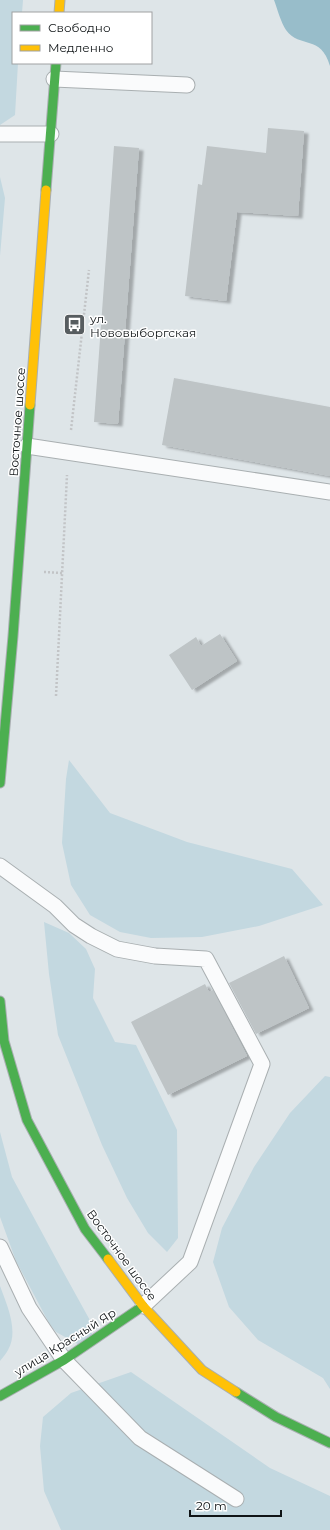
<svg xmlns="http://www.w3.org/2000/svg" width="330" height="1530" viewBox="0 0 330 1530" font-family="Montserrat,sans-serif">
	<defs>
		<filter id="shadow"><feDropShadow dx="4.5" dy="2.5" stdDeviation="1" flood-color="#0004"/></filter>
	</defs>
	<rect width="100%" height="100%" fill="#dee5e8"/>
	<path fill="#c3d8e0" d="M 0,0 L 23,0 L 22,13 L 13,13 L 13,63 L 18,63 L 15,115 L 0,125 Z
		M 0,177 L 5,198 L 0,256 Z
		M 69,760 L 110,813 L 187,842 L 292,869 L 323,905 L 259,926 L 202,937 L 151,938 L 120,932 L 90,915 L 71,885 L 62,843 L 66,779 Z
		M 44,922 L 69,933 L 86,949 L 95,969 L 93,998 L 115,1042 L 136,1045 L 177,1130 L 178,1238 L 167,1252 L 148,1233 L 127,1198 L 102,1145 L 58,1035 L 49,974 Z
		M 325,1076 L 330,1077 L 330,1389 L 323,1378 L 258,1340 L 229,1307 L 213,1262 L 222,1228 L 254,1167 L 290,1113 Z
		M 0,1132 L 12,1177 L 60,1266 L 92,1324 L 92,1342 L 83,1347 L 56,1332 L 49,1323 L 16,1261 L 0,1217 Z
		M 0,1286 C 7,1305 19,1331 8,1350 C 6,1354 3,1357 0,1361 Z
		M 131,1372 L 270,1468 L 330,1496 L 330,1530 L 61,1530 L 44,1491 L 40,1446 L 43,1417 L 71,1393 Z"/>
	<path fill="#98bdca" d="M 274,0 L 330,0 L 330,66 C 321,34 300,49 286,30 C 281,23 277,8 274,0 Z"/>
	<path fill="#bec4c6" filter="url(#shadow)" d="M 268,128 L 304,131 L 298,216 L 237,212 L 226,301 L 185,296 L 198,184 L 202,185 L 207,146 L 266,153 Z
		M 114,146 L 139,148 L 118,424 L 94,422 Z
		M 174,378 L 330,407 L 330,476 L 162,445 Z
		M 220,634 L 237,661 L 192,690 L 169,655 L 196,637 L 201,646 Z
		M 284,956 L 309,1008 L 256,1034 L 229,983 Z
		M 205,984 L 209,992 L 213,990 L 247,1056 L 168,1095 L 131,1022 Z"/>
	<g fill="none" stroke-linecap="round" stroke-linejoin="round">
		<defs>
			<path id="lane" d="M 54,79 L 187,85
				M 0,134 L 51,134
				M 27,446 L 330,492
				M 0,866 L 55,906 L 74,925 L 91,936 L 117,949 L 155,956 L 206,959 L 262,1064 L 190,1262 L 143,1306
				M 0,1247 L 29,1308 L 64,1360 L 140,1438 L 236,1499"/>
			<path id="fast" d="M 46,190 L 56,63
				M 0,783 L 13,636 L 30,405
				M 0,1001 L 4,1041 L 27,1120 L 85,1229 L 108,1259
				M 236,1392 L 276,1417 L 330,1443
				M 0,1396 L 64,1360 L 143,1306"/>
			<path id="slow" d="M 59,13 L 60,0
				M 30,405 L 46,190
				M 108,1259 L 143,1306 L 202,1370 L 236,1392"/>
		</defs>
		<use href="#lane" stroke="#a9afb1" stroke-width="17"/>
		<use href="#fast" stroke="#a9afb1" stroke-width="11"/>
		<use href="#slow" stroke="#a9afb1" stroke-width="11"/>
		<path stroke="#c2c4c6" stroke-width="2.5" stroke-dasharray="2 2" stroke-linecap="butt" d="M 71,430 L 89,270
			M 44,572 L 62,573
			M 56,696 L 67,475"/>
		<use href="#lane" stroke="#fafbfc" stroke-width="15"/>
		<use href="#fast" stroke="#4caf50" stroke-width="9"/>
		<use href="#slow" stroke="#ffc107" stroke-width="9"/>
	</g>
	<defs>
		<symbol id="bus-square" viewBox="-11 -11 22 22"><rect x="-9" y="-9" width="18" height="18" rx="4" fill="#575d60" stroke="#fff"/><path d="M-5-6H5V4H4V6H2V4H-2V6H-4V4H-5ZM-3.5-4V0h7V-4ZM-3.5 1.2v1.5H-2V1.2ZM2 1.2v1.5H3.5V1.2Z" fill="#fff"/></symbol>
	</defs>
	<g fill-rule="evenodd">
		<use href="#bus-square" x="62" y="312" width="25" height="25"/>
	</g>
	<g text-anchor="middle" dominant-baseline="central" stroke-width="3" stroke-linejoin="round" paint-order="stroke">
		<g font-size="12" fill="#0f1416" stroke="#fff" text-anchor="start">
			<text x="90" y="318">ул.<tspan x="90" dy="14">Нововыборгская</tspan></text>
		</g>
		<g font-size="12" fill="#0f1416" stroke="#fff">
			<text transform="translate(17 422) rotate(-86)">Восточное шоссе</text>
			<text transform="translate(122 1255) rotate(54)">Восточное шоссе</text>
			<text transform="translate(65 1342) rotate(-32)">улица Красный Яр</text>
		</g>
	</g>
	<rect x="12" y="12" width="140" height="52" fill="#ffffff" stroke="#9fa1a2"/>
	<rect x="20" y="25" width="20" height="6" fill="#4caf50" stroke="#9fa1a2"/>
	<text x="48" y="32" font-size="12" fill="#0f1416">Свободно</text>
	<rect x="20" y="45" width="20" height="6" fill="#ffc107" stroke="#9fa1a2"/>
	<text x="48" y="52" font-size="12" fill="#0f1416">Медленно</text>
	<path d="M190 1510v6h91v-6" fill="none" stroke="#0f1416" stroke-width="2"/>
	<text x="196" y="1510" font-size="12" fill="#0f1416" stroke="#ffffff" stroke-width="3" paint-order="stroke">20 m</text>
</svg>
